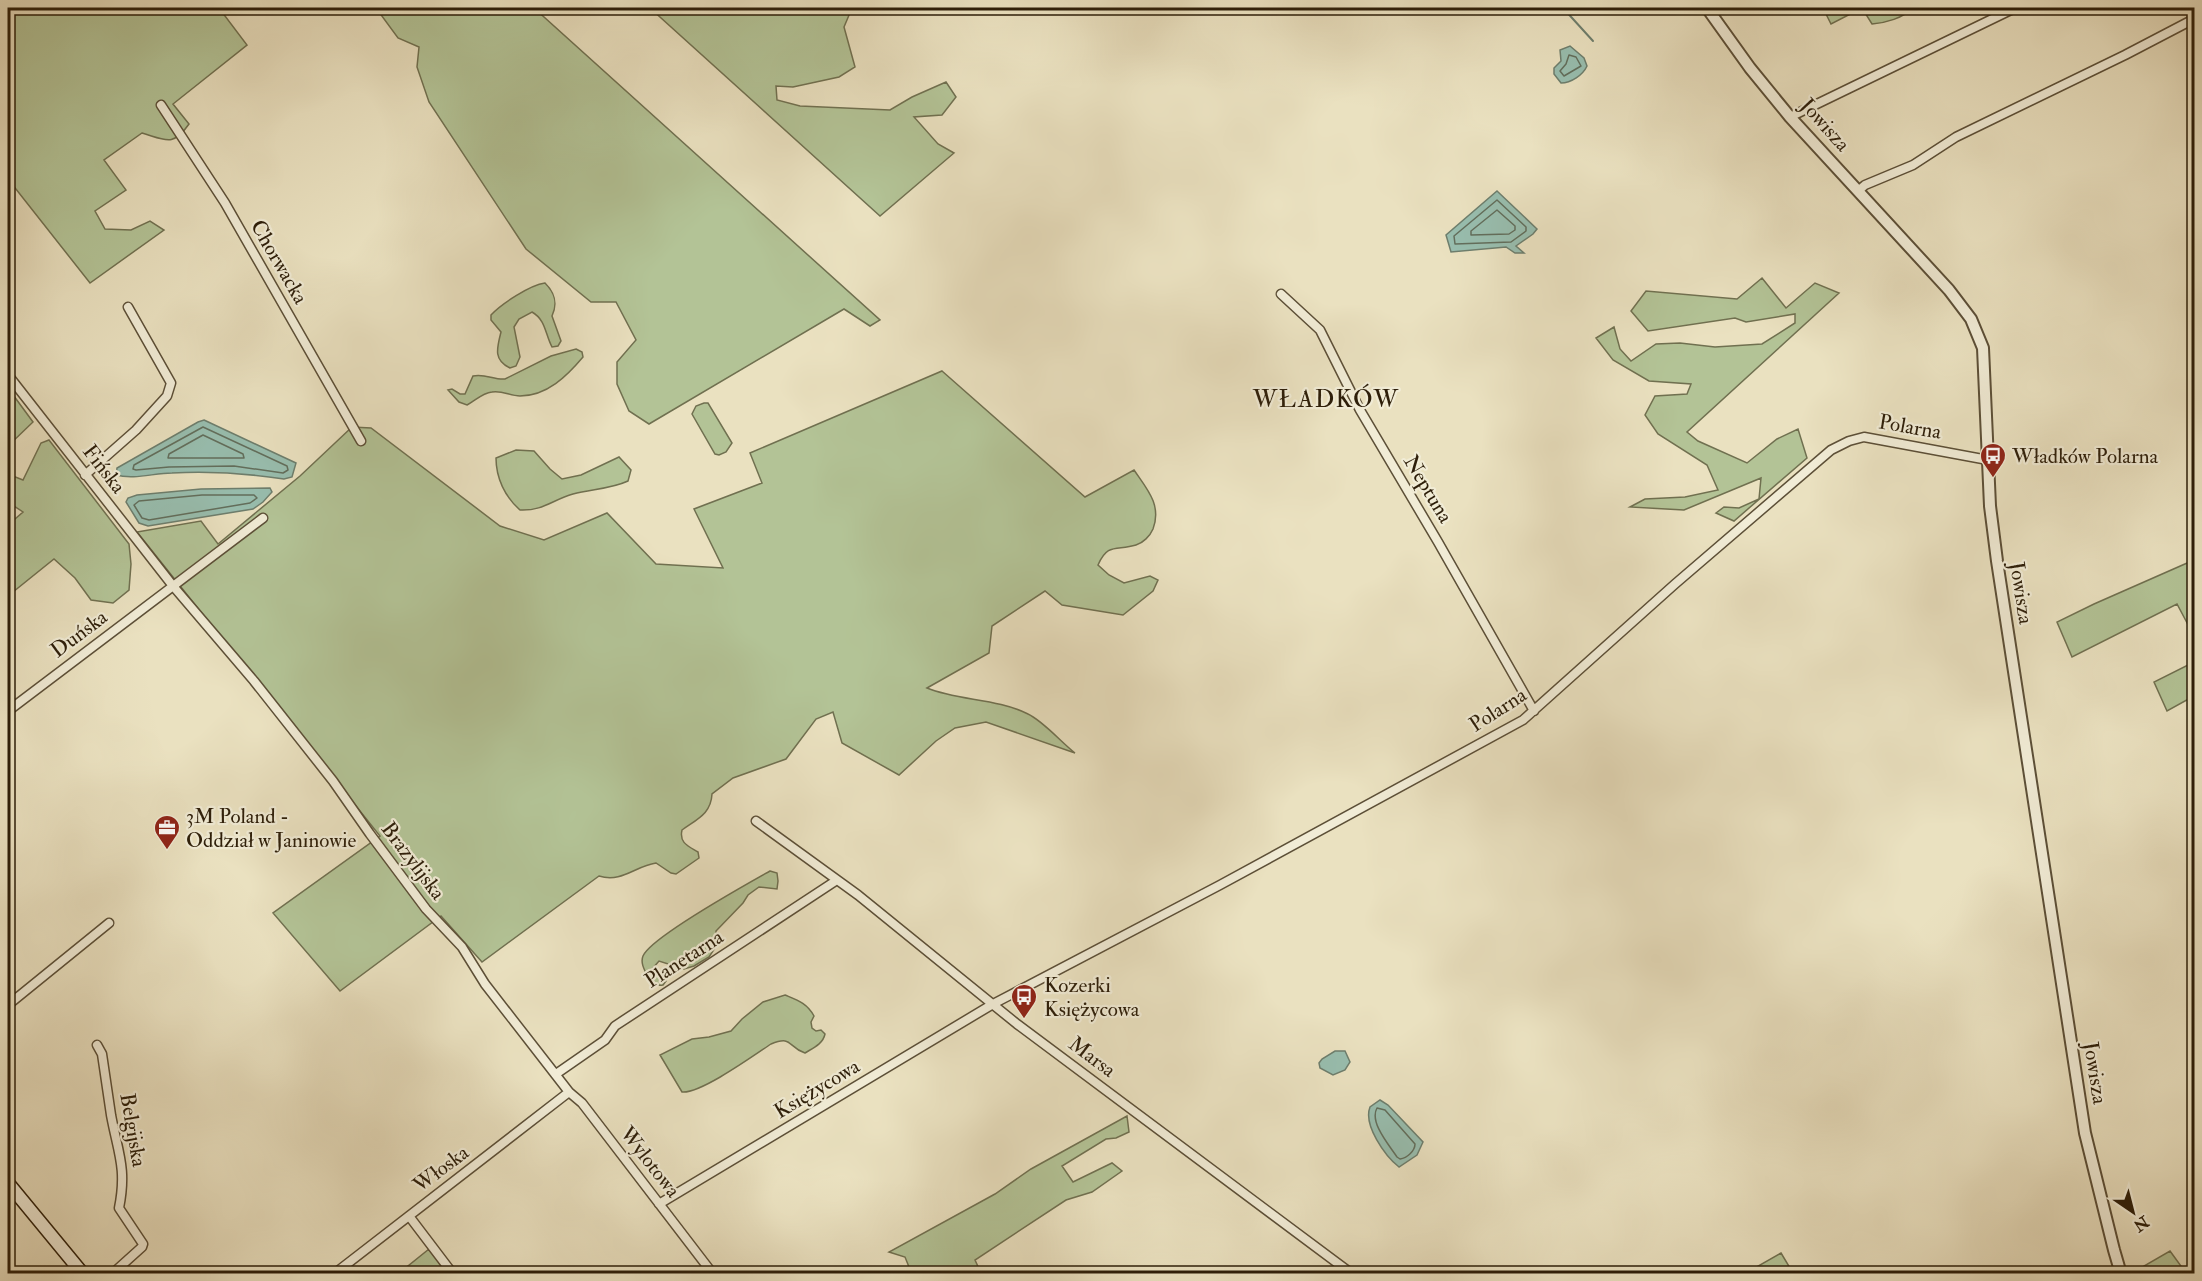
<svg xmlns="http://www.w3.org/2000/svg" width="2202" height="1281" viewBox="0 0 2202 1281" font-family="'IM FELL Double Pica',serif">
	<rect width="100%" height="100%" fill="#eae1c0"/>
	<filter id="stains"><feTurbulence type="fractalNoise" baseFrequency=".00333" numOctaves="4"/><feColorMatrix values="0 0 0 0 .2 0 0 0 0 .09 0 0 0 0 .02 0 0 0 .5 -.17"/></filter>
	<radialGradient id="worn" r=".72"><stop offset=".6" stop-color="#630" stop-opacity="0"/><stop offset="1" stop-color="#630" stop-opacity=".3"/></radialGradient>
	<path fill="#b3c396" stroke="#707050" stroke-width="1.5" d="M 8,8 L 219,8 L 247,45 L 173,104 L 189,124 C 173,147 166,140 142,133 L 104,160 L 126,190 L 95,211 L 105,229 L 131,230 L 150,221 L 164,230 L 90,283 L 8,179 Z
		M 376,8 L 534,8 L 880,320 L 870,326 L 844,309 L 649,424 L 629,411 L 617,384 L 617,362 L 636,340 L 616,302 L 591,302 L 526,249 L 429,102 L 417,67 L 419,47 L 398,38 Z
		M 650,8 L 852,8 L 844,27 L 855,67 L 839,77 L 793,87 L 776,86 L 777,100 L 800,106 L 890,110 L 912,97 L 946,82 L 956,97 L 942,115 L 914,117 L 938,144 L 954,153 L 880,216 Z
		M 1823,8 L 1912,8 C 1904,18 1885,23 1872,24 L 1862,8 L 1831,24 Z
		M 1762,278 L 1786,308 L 1815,283 L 1839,293 L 1687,432 L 1698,441 L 1747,463 L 1777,439 L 1798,429 L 1807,458 L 1734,521 L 1716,513 L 1724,507 L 1739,508 L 1759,499 L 1761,478 L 1684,510 L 1630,507 L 1645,499 L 1685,497 L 1718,490 L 1707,465 L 1658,434 L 1645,415 L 1655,396 L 1687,394 L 1691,384 L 1649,381 L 1613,360 L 1596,338 L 1614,327 L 1620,349 L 1631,361 L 1656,344 L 1680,343 L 1715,347 L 1762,344 L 1795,323 L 1795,314 L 1746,322 L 1735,318 L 1648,331 L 1631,311 L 1646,291 L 1737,299 Z
		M 545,283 C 555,293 558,303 552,316 L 561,341 L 558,346 L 552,347 C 545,334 546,320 532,312 L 519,319 L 514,327 L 520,357 L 516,366 L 510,368 C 493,360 497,348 501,332 L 491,320 L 491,315 C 501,304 530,285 545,283 Z
		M 576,349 L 582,352 L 583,357 C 567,376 547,396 520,396 C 510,396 502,390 492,392 C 482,393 475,401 467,405 L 459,402 L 448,390 L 452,389 L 460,394 L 465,394 L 473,376 C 484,373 494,380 505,379 L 551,356 Z
		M 942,371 L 1085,497 L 1134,470 C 1147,489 1162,505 1153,529 C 1150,536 1143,543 1136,545 C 1117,551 1108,542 1098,565 L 1109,575 L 1124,583 L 1150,576 L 1158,580 L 1153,591 L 1123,615 L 1062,605 L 1045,591 L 992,626 L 989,653 L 927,688 C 959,701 996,698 1028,714 C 1043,721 1061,742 1075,753 L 986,722 L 955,728 L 936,741 L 899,775 L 842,743 L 833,712 L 816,719 L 786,759 L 733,778 L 712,794 C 711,814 697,819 682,830 C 679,843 688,846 698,852 L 699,858 L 676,874 L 671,873 L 656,863 C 635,866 622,883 599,876 L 482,962 L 441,916 L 340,991 L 273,913 L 380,836 L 137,532 L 201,521 L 218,544 L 300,476 L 352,427 L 371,428 L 500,526 L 544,540 L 607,513 L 656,564 L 723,568 L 694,509 L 762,483 L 750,453 Z
		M 8,388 L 33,422 L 8,446 Z
		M 704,403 L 708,403 L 732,443 L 726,452 L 719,455 L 715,454 L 692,414 L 696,406 Z
		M 49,440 L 129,544 L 131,564 L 129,590 L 113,603 L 91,600 L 75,578 L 54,559 L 8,596 L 8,525 L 23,512 L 8,502 L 8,474 L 23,480 L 41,443 Z
		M 516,450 L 534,451 L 550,469 L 562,479 L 581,475 L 619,457 L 631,470 L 628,481 C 611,489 591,489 573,494 C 552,500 543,511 520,510 C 505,497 496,478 496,458 Z
		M 2194,560 L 2194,636 L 2177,604 L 2072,657 L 2057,622 L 2094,604 Z
		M 2194,662 L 2194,696 L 2167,711 L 2154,682 Z
		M 770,871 L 777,873 L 778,881 L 777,889 L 759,887 L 748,895 L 743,903 L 716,931 L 715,948 L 709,957 L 694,966 L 684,969 L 659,961 L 653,968 L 665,977 L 666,981 L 663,985 C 656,986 652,984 648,977 C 645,971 640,963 643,956 C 651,937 747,884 770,871 Z
		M 785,995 C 797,1000 807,1003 814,1016 L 811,1022 L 812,1028 L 816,1031 L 821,1030 L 825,1034 C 823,1044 813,1048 805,1053 C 787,1047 793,1035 771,1044 C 753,1056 700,1094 682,1092 L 660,1055 L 692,1039 L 709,1037 L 731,1031 L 742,1019 L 763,1002 Z
		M 1127,1116 L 1129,1132 L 1116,1138 L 1106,1139 L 1062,1166 L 1073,1182 L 1112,1163 L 1122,1171 L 1092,1192 L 1066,1200 L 975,1260 L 981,1273 L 901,1273 L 909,1267 L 905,1257 L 889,1252 L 995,1194 L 1031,1169 Z
		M 429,1249 L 448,1274 L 398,1274 Z
		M 2170,1251 L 2186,1273 L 2132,1273 Z
		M 1781,1253 L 1793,1273 L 1746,1273 Z"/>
	<path fill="#98beaf" stroke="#6d7e6d" stroke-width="1.5" d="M 1570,46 L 1584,58 L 1587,66 C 1583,75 1571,83 1561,83 L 1554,74 L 1554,68 L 1561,61 L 1560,50 Z
		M 1497,191 L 1537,229 L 1533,234 L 1516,246 L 1524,253 L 1515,253 L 1506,247 L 1451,252 L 1446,235 Z
		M 204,420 L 296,463 L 292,477 L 284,479 C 245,473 212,471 172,473 C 154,473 134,480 116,475 L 117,468 L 198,422 Z
		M 270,488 L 272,492 L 263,502 L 253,509 L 148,526 L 139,523 L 126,502 L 128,498 L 137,495 L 201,489 Z
		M 1335,1051 L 1345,1051 L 1350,1062 L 1345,1070 L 1333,1075 L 1320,1068 L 1319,1063 L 1322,1059 Z
		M 1380,1100 L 1388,1105 L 1423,1142 L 1417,1155 L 1399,1167 C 1385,1156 1363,1125 1370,1107 Z"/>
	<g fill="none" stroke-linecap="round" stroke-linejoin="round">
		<path stroke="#626e5c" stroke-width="1.5" d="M 1569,55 L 1576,57 L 1581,66 L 1564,76 L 1560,71 L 1566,64 Z
			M 1497,200 L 1526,227 L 1526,231 L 1511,242 L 1455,244 L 1454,236 Z
			M 1497,210 L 1515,226 L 1515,230 L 1509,234 L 1471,235 L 1471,231 Z
			M 203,427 L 287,466 L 288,470 L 283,473 L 234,466 L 169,467 L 136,470 L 133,469 L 134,465 Z
			M 203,435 L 243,454 L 244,458 L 168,458 L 169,454 Z
			M 202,495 L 254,495 L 257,498 L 250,503 L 149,520 L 142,518 L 134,505 L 139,501 Z
			M 1377,1108 L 1385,1110 L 1415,1144 C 1415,1151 1407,1158 1400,1159 L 1397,1157 C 1389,1145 1369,1122 1377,1108 Z"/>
		<path stroke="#6d7e6d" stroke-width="2" d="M 1563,8 L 1593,41"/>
		<defs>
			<path id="minor" d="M 161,105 L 225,203 L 361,441
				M 1790,117 L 2015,8
				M 1858,191 L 1865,185 L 1913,165 L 1956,137 L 2125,55 L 2194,19
				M 1281,294 L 1320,330 L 1360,410 L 1438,542 L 1534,711
				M 8,375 L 173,586 L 254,681 L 333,781 L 370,834 L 426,909 L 462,947 L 485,984 L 569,1092 L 582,1103 L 713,1274
				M 85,475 L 136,430 L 167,396 L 171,383 L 128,307
				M 8,711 L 263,518
				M 756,821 L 858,895 L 1017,1024 L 1352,1274
				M 8,1005 L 109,923
				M 97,1045 L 102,1054 C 105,1074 108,1095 111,1115 C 118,1153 127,1168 119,1208 L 143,1244 L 142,1247 L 112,1274
				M 556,1074 L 605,1040 L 615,1026 L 837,880
				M 659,1204 L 993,1004 L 1220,885 L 1523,720 L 1675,584 L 1831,450 L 1849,441 L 1864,437 L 1988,460
				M 409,1216 L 453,1274
				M 334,1274 L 569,1092"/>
			<path id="tertiary" d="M 1707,8 L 1750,68 L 1790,117 L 1949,290 L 1971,319 L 1983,348 L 1990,506 L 1997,561 L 2085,1133 L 2114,1250 L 2121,1274"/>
			<path id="secondary" d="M 8,1183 L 83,1274"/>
		</defs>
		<use href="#minor" stroke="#5c4f37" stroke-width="11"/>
		<use href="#tertiary" stroke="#5c4f37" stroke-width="14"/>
		<use href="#secondary" stroke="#2d1e09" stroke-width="15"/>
		<use href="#minor" stroke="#f1ecd6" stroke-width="8"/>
		<use href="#tertiary" stroke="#f1ecd6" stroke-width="10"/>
		<use href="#secondary" stroke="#f1ecd6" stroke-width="12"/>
	</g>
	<defs>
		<symbol id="bus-pin" viewBox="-11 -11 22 30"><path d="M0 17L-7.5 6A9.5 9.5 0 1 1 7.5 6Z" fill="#8f2418" stroke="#f1ecd6"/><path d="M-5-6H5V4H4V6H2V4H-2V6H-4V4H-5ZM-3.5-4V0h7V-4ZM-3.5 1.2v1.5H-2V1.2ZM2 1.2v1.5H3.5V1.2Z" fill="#fff"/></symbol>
		<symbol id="office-pin" viewBox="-11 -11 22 30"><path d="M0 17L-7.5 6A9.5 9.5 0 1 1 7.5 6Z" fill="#8f2418" stroke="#f1ecd6"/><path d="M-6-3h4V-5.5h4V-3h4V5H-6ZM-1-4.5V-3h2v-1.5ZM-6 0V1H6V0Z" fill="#fff"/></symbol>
	</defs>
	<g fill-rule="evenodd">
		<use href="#bus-pin" x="1978" y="441" width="30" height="40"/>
		<use href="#office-pin" x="152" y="813" width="30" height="40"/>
		<use href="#bus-pin" x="1009" y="982" width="30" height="40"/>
	</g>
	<g text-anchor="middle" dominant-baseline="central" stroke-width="4.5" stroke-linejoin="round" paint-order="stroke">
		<g font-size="21" fill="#2d1e09" stroke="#f1ecd6">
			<text transform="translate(1825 125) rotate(48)">Jowisza</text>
			<text transform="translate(279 262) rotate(60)">Chorwacka</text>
			<text transform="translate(1910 427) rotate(10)">Polarna</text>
			<text transform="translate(104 469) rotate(52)">Fińska</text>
			<text transform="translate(1428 489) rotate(59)">Neptuna</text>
			<text transform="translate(2021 593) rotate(81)">Jowisza</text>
			<text transform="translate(79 634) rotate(-37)">Duńska</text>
			<text transform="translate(1498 710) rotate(-33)">Polarna</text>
			<text transform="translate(413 861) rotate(53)">Brazylijska</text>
			<text transform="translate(684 959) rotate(-33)">Planetarna</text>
			<text transform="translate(1092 1057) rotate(37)">Marsa</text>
			<text transform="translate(2095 1073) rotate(81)">Jowisza</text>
			<text transform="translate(817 1089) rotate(-31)">Księżycowa</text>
			<text transform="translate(133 1130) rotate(80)">Belgijska</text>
			<text transform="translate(650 1162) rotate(52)">Wylotowa</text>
			<text transform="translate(441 1169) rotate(-37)">Włoska</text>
		</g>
		<g font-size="21" fill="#2d1e09" stroke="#f1ecd6" text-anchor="start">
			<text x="2012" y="456">Władków Polarna</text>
			<text x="186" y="816">3M Poland -<tspan x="186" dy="24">Oddział w Janinowie</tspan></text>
			<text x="1044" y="985">Kozerki<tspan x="1044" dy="24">Księżycowa</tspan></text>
		</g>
		<g font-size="24" letter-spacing="1.5" fill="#2d1e09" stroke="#f1ecd6">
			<text x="1326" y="399">WŁADKÓW</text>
		</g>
	</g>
	<rect width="2202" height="1281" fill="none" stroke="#eae1c0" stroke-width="30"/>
	<rect x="9" y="9" width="2184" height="1263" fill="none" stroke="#2d1e09" stroke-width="3"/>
	<rect x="15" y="15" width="2172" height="1251" fill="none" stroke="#2d1e09" stroke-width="1.5"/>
	<g transform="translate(2133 1212) rotate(145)" stroke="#f1ecd6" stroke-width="4.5" paint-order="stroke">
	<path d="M0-4.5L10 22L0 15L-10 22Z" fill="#2d1e09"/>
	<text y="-9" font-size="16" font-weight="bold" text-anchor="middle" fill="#2d1e09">N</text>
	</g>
	<rect width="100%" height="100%" filter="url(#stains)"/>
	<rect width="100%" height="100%" fill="url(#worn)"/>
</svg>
